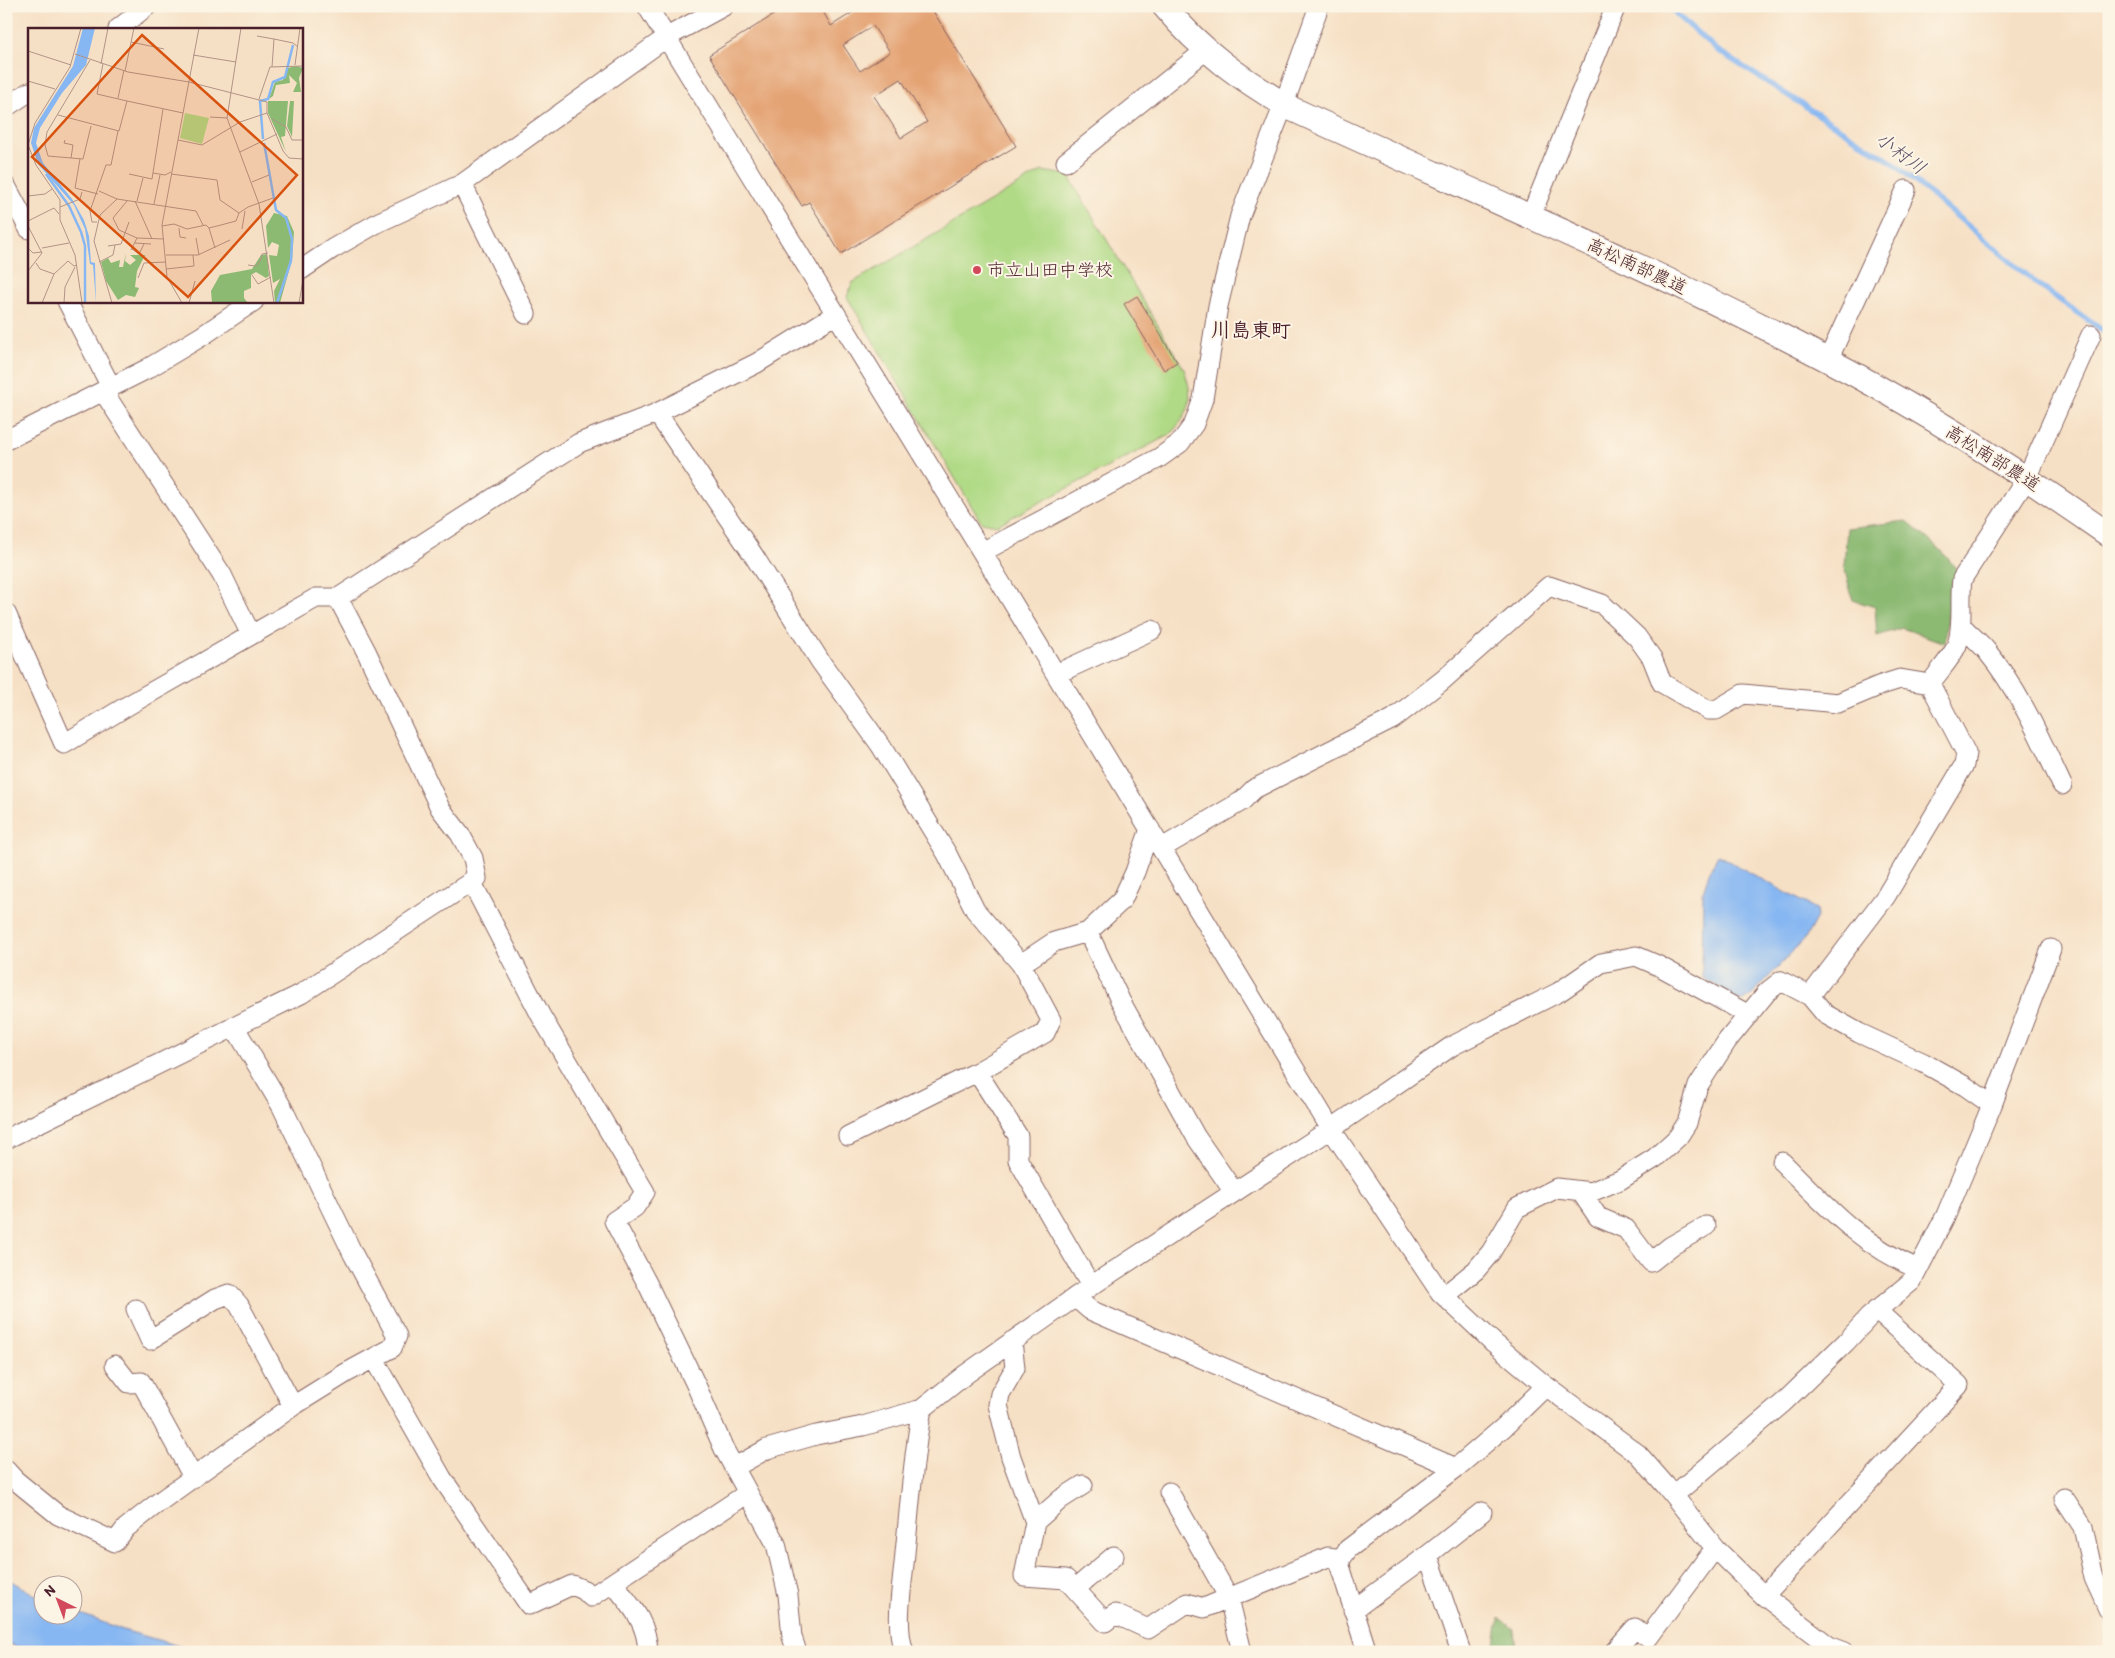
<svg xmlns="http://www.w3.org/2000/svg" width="2115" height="1658" viewBox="0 0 2115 1658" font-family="Itim,'Klee One',sans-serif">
	<rect width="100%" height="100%" fill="#fcf5e5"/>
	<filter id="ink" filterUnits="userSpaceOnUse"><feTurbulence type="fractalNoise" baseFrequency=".02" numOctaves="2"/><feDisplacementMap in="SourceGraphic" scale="10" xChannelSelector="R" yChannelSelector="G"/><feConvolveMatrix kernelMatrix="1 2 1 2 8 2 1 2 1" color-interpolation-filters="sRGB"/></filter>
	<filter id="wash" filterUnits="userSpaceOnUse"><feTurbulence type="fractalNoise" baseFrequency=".0096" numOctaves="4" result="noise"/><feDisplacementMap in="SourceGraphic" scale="20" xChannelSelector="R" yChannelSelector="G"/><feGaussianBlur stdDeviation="1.12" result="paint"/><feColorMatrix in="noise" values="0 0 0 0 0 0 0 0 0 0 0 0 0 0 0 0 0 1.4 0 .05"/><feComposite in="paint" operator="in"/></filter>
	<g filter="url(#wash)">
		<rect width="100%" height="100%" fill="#f6e0c5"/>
		<path fill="#b0da86" stroke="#7d7c58" d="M 1042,171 L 1068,175 L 1184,369 C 1194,399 1192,412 1169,435 L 997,525 L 981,522 L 847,297 L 852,283 Z"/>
		<path fill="#8cba73" stroke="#6b6c4f" d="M 1906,521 L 1941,550 L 1957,570 L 1950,599 L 1945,643 L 1902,628 L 1877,636 L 1875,607 L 1853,600 L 1844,567 L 1847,528 Z
			M 1499,1618 L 1514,1629 L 1516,1652 L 1494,1652 Z"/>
		<path fill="#87b7f2" stroke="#686b8e" d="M 1718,855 L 1816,909 L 1817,917 L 1806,937 L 1750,997 L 1742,1002 L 1702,977 L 1703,892 L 1709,873 Z
			M 6,1578 L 42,1599 L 42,1616 L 72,1616 L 73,1611 L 123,1630 L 200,1652 L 26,1652 L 6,1642 Z"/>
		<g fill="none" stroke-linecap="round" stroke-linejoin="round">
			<path stroke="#87b7f2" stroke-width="5.5" d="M 1667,6 L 1717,50 L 1892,162 L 2040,286 L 2109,335"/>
		</g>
		<g id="blocks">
			<path fill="#e4a373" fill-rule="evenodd" d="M 788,6 L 820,6 L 831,26 L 863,6 L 930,6 L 1016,146 L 841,254 L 809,202 L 802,206 L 709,55 ZM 873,26 L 890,52 L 860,71 L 843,45 ZM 901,79 L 927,122 L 901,138 L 874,96 Z
				M 1137,296 L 1177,362 L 1164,370 L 1124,304 Z"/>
		</g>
	</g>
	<g filter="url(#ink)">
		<use href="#blocks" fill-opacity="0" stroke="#866361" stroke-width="1"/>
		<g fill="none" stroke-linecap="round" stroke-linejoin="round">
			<defs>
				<path id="minor" d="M 647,6 L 982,552 L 1331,1129 L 1440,1292 L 1494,1343 L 1546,1386 L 1638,1454 L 1666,1486 L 1715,1548 L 1764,1596 L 1829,1646 L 1845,1652
					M 118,29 L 147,6
					M 6,107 L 29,92
					M 1066,162 L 1206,50
					M 462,184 L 526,314
					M 6,186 L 29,229
					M 1530,218 L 1616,6
					M 301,270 L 332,249 L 379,222 L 462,184 L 667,37 L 724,6
					M 67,301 L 111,387
					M 1828,360 L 1906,190
					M 103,391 L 222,575 L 251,635
					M 657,413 L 754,556 L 820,661 L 881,746 L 947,854 L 975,910 L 1021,964 L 1051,1020 L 1045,1033 L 977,1072 L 848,1136
					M 6,440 L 147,369 L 202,336 L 254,301
					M 982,552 L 1159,458 L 1180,443 L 1194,424 L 1203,399 L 1218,306 L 1240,216 L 1284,104 L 1319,6
					M 6,613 L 64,744 L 127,706 L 316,598 L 338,598
					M 1961,625 C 1969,634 1978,641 1986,650 C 2019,690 2040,738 2062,785
					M 1056,674 L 1152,630
					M 1162,848 L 1242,801 L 1254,789 L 1393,719 L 1443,680 L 1549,586 L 1602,604 L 1637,637 L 1652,658 L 1662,683 L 1708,710 L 1716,710 L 1743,694 L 1838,703 L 1881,685 L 1900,679 L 1930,684
					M 471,881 L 541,1016 L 645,1192 L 635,1207 L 614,1221 L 648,1285 L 696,1385 L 724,1449 L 776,1544 L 788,1595 L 792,1637 L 797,1652
					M 1088,932 L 1120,1000 L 1196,1137 L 1234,1192
					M 1021,964 L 1054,942 L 1088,932 L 1122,900 L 1135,872 L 1150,829
					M 1810,996 L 1825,1014 L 1859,1033 L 1924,1063 L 1965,1086 L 1992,1105
					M 977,1072 L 1018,1136 L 1018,1160 L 1091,1286
					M 6,1139 L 301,994 L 477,878 L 473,858 L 460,834 L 440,808 L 367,653 L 338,598 L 579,443 L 657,413 L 757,363 L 836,314
					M 1782,1162 C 1825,1205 1861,1245 1918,1269
					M 1581,1192 L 1598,1217 L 1626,1229 L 1651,1262 L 1671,1246 L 1706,1226
					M 1444,1296 L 1476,1270 L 1491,1252 L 1517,1208 L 1557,1188 L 1591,1192 L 1620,1180 L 1655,1158 L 1678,1137 L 1687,1123 L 1698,1086 L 1727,1041 L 1767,992 L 1781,981 L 1810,996 L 1886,896 L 1964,765 L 1966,753 L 1930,684 C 1938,672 1951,659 1957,645 C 1964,624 1959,601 1962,579 L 2027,478 L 2091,335
					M 1075,1297 L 1090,1310 L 1456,1468
					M 136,1309 L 150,1340 L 215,1299 L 229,1294 L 239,1305 L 293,1406
					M 1012,1341 L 1015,1368 L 1000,1394 L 998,1405 L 1011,1457 L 1035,1522 L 1024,1576 L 1066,1579 L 1105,1622 L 1115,1614 L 1148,1629 L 1187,1603 L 1204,1608 L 1328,1557 L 1341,1559
					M 374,1359 L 442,1478 L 529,1605 L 572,1585 L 584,1590 L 591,1597 L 748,1493
					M 115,1365 L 129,1383 L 141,1382 L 193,1477
					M 735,1467 L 767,1449 L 816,1435 L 863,1426 L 922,1409 L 966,1374 L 1091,1286 L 1331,1129 L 1452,1046 L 1559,992 L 1601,963 L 1636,956 L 1659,966 L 1749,1015
					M 6,1470 L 15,1480 L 58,1515 L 115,1542 L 126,1528 L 159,1502 L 293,1406 L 346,1373 L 392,1348 L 397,1336 L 353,1254 L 282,1107 L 234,1026
					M 1169,1492 L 1229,1598 L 1242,1652
					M 1674,1495 L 1783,1403 L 1846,1342 L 1869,1317 L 1912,1281 L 1946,1215 L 1992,1105 L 2051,949
					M 2064,1498 L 2083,1527 L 2094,1578 L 2109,1611
					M 1035,1522 L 1061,1499 L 1083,1485
					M 1428,1555 L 1461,1652
					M 613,1583 C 631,1606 647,1621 648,1652
					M 1075,1589 L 1114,1556
					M 1764,1596 L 1959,1385 L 1876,1310
					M 1353,1610 L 1428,1555 L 1482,1512
					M 904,1652 C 894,1624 903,1582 905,1553 C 910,1505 913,1456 922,1409
					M 1367,1652 L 1340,1566 L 1341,1559 L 1348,1549 L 1456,1468 L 1504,1427 L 1546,1386
					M 1614,1652 L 1635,1628 L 1648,1638 L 1715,1548"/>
				<path id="tertiary" d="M 1164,6 C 1201,51 1242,80 1292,109 C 1470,191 1652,267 1826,359 C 1924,410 2018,471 2109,535"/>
			</defs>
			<use href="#minor" stroke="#866361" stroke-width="21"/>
			<use href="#tertiary" stroke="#866361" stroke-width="26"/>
			<use href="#minor" stroke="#fff" stroke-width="19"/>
			<use href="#tertiary" stroke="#fff" stroke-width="24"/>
		</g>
	</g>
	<circle fill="#d1495b" stroke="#fcf5e5" stroke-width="2" cx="977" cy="270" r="5"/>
	<g text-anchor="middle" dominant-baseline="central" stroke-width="4" stroke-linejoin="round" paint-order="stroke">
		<g font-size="18" fill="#4a1f2b" stroke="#fcf5e5">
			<text transform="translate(1637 266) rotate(25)">高松南部農道</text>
			<text transform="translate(1993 458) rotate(32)">高松南部農道</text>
		</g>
		<g font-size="18" fill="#4a1f2b" stroke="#fcf5e5" text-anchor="start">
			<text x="987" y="270">市立山田中学校</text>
		</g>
		<g font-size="19" font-style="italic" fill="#5c4d67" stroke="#fcf5e5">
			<text transform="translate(1901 153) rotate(37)">小村川</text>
		</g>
		<g font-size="20" font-weight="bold" fill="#4a1f2b" stroke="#fcf5e5">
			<text x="1251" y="330">川島東町</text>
		</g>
	</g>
	<g transform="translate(28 28)">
		<rect width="275" height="275" fill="#f6e0c5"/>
		<path d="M 157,85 L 181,90 L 174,116 L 152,110 Z" fill="#b0da86"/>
		<path d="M 268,38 L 275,40 L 271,50 L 273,64 L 265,64 L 269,55 L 261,47 L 262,55 L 248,57 L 245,68 L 241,71 L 247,54 L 255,52 L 260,40 ZM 240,73 L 260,73 L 257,108 L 253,109 L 258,124 L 240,85 ZM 262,73 L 266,73 L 264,109 L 259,98 ZM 246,185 L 259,188 L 266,204 L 264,232 L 252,275 L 247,275 L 246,263 L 252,251 L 245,255 L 241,227 L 249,228 L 251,217 L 244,214 L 240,220 L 238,198 ZM 98,225 L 97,233 L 102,237 L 108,232 L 102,227 L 117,227 L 109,243 L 107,259 L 111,260 L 107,269 L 98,267 L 90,272 L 78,253 L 73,234 L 80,230 L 83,235 L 92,232 L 91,239 L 95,239 ZM 239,226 L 241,248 L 238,250 L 228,244 L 223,247 L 223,260 L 216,263 L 216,270 L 220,275 L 184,275 L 183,263 L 192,247 L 224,241 L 233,227 Z" fill="#8cba73"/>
		<path d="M 55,0 L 67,0 L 58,37 L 34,65 L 12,100 L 8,115 L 15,135 L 44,171 L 56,192 L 61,208 L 63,234 L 67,235 L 68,275 L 65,237 L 62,236 L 57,201 L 46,177 L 10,136 L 3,115 L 6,100 L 45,38 Z" fill="#87b7f2"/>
		<path fill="none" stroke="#87b7f2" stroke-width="2.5" d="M 235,111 L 232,73 L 240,71 L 245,54 L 257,49 L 265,17M 236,115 L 248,182 L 258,190 L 264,211 L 263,233 L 249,275M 18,146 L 41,178 L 53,204 L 57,218 L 57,275"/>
		<path fill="none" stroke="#b19387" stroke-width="1" d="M 53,0 L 42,39 L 7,95 L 0,117 L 8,137 L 32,172 L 32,192 L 47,227 L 54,275M 213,0 L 199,90 L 231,176 L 246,275M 229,8 L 246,11 L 244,39M 246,11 L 265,15 L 270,19M 103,14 L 136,21M 0,23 L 43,37M 47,26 L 100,44 L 161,54 L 239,74 L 239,85 L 255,123 L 261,130 L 275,131M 165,27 L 208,34M 62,32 L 19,104 L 17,117 L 20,128 L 55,131 L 63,98M 73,36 L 80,0M 75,36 L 69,66 L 99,73M 267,37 L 272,0M 97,43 L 106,0M 0,53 L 27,61M 90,70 L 96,42M 231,71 L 242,39 L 275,38M 30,87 L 91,103 L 99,73 L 155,85M 182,89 L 199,90M 244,91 L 258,99 L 264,112 L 275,112M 37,112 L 36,115 L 45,117 L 43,130M 150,112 L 174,117 L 212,94 L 239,85M 212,124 L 249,106M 52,131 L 47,160 L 70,166M 125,145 L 137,147 L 143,144M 101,146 L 124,151 L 135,81M 143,146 L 189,152 L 192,172 L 211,185M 224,154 L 241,147M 71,163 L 89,171 L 168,183 L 175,197M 0,168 L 17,166 L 24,161M 99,173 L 85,190 L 91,202 L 109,210M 107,173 L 124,211M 109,173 L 115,150M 126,176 L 132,147M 32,179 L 52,171 L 54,164M 0,193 L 26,180 L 31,186M 69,194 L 64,194 L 62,183 L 78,137 L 83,137 L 90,103M 0,198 L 14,225 L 0,243M 134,198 L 146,196 L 159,201 L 178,197 L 181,200 L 193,197 L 208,193 L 211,185 L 220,179 L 245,170M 151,200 L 152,209 L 158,210M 181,200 L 187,220M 214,201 L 217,183M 168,210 L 171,227M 107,215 L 123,216M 80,218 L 93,216 L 101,194M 0,220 L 5,225 L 14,224M 14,220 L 41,215M 104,221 L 111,226 L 116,216M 103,222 L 109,210 L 136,211M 138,227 L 170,227 L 202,212M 71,234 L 85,227 L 87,217M 8,235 L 12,241 L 26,246M 220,237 L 227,238 L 232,234 L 234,226 L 240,225M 138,241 L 166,238 L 165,227M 224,247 L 230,256 L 243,249M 110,250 L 116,235 L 138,234M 14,275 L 26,246 L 40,233 L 46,238 L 49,237M 36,275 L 37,259 L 47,239M 84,275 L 66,213 L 72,187 L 89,171M 154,275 L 139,249 L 134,197 L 171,0M 161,275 L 167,253M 271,275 L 275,252"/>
		<path fill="#d8530f" fill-opacity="0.15" stroke="#d8530f" stroke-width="2.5" d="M 114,7 L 269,147 L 160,269 L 4,129 Z"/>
		<rect width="275" height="275" fill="none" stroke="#4a1f2b" stroke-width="2.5"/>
	</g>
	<rect width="2115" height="1658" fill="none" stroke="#fcf5e5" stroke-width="25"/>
	<g transform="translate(58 1600) rotate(318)"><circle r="24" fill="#fcf5e5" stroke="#b59f9b"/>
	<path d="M0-4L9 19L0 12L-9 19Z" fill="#d1495b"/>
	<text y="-8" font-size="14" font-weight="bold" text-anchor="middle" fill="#4a1f2b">N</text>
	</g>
</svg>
